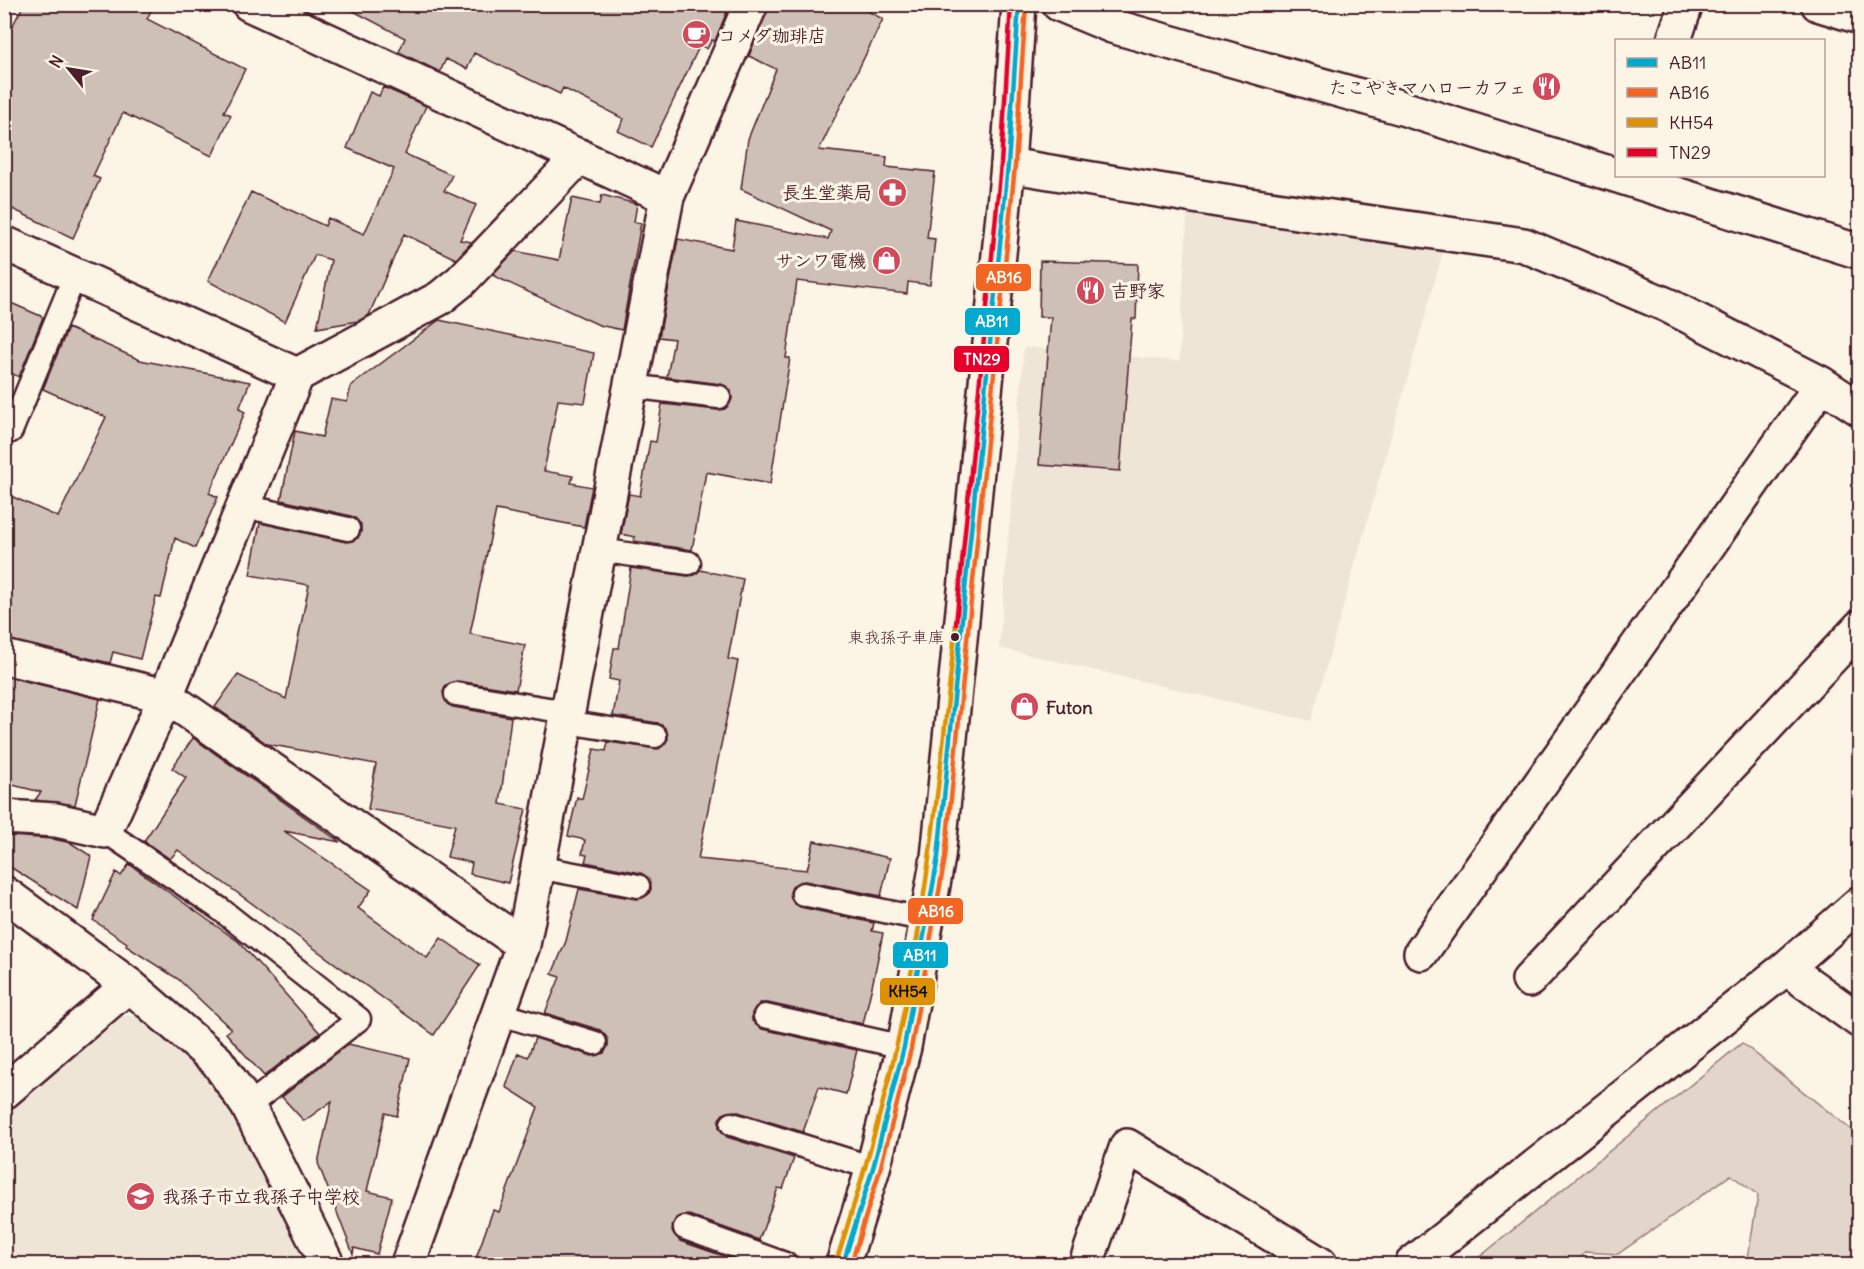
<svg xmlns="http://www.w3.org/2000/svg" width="1864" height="1269" viewBox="0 0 1864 1269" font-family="Delius,'Klee One',sans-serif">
	<rect width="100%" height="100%" fill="#fcf5e5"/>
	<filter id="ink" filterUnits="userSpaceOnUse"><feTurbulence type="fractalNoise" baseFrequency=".0167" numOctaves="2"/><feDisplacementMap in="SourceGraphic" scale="12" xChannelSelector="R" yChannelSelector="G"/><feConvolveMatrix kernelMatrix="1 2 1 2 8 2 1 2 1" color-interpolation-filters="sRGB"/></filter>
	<g filter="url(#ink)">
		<path fill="#eee5d7" d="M 1188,201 L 1447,238 L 1311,721 L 999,648 L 1024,347 L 1179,361 Z
			M 141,1015 L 206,1071 L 245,1128 L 312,1264 L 5,1264 L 4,1113 L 113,1016 Z"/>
		<path fill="#e2d5ca" stroke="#967a7a" stroke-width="1.5" d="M 1742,1043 L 1859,1136 L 1859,1264 L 1747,1264 L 1758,1195 L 1731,1175 L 1618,1254 L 1585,1252 L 1577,1264 L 1471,1264 Z"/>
		<path fill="#cfc0b7" stroke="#4a1f2b" stroke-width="1.5" d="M 24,4 L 154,4 L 147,19 L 245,69 L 224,112 L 231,115 L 212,156 L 123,113 L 93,176 L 100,179 L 73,238 L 4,205 L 4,42 Z
			M 340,4 L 730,4 L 715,41 L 712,40 L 707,49 L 700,45 L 651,147 L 618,131 L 624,119 L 563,88 L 560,94 L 474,53 L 467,69 L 446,59 L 440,72 L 399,52 L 405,38 Z
			M 769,4 L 854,4 L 883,19 L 819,150 L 887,157 L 886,167 L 935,172 L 927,238 L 935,239 L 930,285 L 908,282 L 907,294 L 797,281 L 786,358 L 790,358 L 770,484 L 706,472 L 692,550 L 634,541 L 635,537 L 621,534 L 629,494 L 640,496 L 650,441 L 656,442 L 662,404 L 718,410 L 725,409 L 732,399 L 731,391 L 721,384 L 667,377 L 674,339 L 659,337 L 678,239 L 732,249 L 736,221 L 828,239 L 831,231 L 741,189 L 748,139 L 776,69 L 749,56 Z
			M 383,87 L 426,106 L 405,154 L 452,175 L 444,191 L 476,205 L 460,240 L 472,242 L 456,259 L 404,234 L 369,315 L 358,321 L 317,328 L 331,260 L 315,255 L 285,322 L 208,281 L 251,192 L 325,226 L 328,218 L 364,234 L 394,169 L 347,148 L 370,92 L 379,96 Z
			M 602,195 L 637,204 L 634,222 L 641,223 L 622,330 L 599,325 L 492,275 L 515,251 L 559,260 L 572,198 L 600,204 Z
			M 1040,261 L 1138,264 L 1136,319 L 1132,319 L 1120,471 L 1039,465 L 1051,317 L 1039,317 Z
			M 4,300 L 43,317 L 19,377 L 4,370 Z
			M 439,320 L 594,353 L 585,403 L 558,400 L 544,471 L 573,476 L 571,483 L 592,487 L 584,527 L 496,510 L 470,634 L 525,645 L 516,690 L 458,681 L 446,685 L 443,692 L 447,704 L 453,707 L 511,717 L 500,804 L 526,809 L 508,883 L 470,874 L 472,863 L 447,857 L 455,825 L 368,809 L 376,764 L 267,744 L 215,707 L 238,675 L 286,699 L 309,585 L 250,575 L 260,523 L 346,542 L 358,538 L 361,532 L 361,524 L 351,516 L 281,500 L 295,431 L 322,437 L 331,399 L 347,402 L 351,386 Z
			M 68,328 L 140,360 L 250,382 L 239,409 L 245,412 L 209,493 L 218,497 L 195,548 L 175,538 L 161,598 L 156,597 L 140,659 L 113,652 L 110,663 L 4,639 L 4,493 L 58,517 L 106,417 L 43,389 Z
			M 631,568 L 687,576 L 695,575 L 700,570 L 743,579 L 728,659 L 738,661 L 698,859 L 807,870 L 814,841 L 890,858 L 881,896 L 805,881 L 793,885 L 790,892 L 794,904 L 800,907 L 874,923 L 872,931 L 883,933 L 873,982 L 863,1024 L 768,1003 L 760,1003 L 752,1013 L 752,1021 L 762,1029 L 857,1050 L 846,1094 L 819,1087 L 803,1132 L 735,1111 L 723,1114 L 719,1119 L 719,1128 L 727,1137 L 794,1158 L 783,1189 L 778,1188 L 759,1240 L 689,1215 L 676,1218 L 672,1231 L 680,1241 L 747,1264 L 474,1264 L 493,1210 L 499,1212 L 538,1107 L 506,1087 L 518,1053 L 528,1057 L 535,1038 L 592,1056 L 604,1053 L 608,1046 L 608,1039 L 600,1030 L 545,1013 L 560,977 L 552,974 L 566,941 L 579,889 L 636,899 L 648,895 L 651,889 L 650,881 L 641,873 L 585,862 L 587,855 L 582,854 L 585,840 L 568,836 L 577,797 L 582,799 L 594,749 L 606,751 L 608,742 L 659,749 L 668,739 L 667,731 L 658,723 L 613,716 L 619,681 L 609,679 L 614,648 L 619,648 Z
			M 4,676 L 100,699 L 75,805 L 35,800 L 41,792 L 4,783 Z
			M 193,738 L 340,842 L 284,831 L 371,890 L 358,908 L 427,958 L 441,938 L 480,965 L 434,1035 L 178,850 L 170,859 L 144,841 L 186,778 L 172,768 Z
			M 10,836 L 53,839 L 71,843 L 91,856 L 78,910 L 4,863 L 4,843 Z
			M 129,864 L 239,942 L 320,1033 L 264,1076 L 226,1033 L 231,1029 L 178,979 L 126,946 L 127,943 L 93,920 L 116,872 L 121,876 Z
			M 348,1044 L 410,1058 L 397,1116 L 385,1113 L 367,1191 L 392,1197 L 377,1254 L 354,1248 L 353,1254 L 318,1163 L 332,1101 L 304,1121 L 282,1097 Z"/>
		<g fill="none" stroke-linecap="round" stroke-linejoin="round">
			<defs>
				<path id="service" d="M 630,386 L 719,397
					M 11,431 L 75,275
					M 244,506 L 348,529
					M 599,550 L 689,563
					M 456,694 L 567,712
					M 566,722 L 655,736
					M 105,831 L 220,909 L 359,1019 L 248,1106
					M 537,867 L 638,886
					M 803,894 L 927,920
					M 498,1013 L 595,1043
					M 765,1016 L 904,1047
					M 732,1124 L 873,1168
					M 685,1228 L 785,1264"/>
				<path id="minor" d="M 249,4 L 667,197
					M 1818,4 L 1860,17
					M 1674,40 L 1686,4
					M 1008,165 L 1242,204 L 1524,245 L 1667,305 L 1822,384 L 1860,409
					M 4,243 L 297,375 L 440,298 L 461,281 L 580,156
					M 4,657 L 166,696 L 523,945
					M 4,817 L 56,820 L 105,831 L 166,696 L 297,375
					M 4,893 L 129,985 L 217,1061 L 248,1106 L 327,1264
					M 1421,953 L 1822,384
					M 1786,968 L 1860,1021
					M 1529,980 L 1860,627
					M 4,1092 L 129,985
					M 408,1264 L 523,945 L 667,197 L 751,4
					M 1086,1264 L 1127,1146 L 1320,1264
					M 1412,1264 L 1786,968 L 1860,903"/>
				<path id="tertiary" d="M 1059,4 L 1112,26 L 1399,107 L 1860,252"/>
				<path id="trunk" d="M 843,1264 L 873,1168 L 904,1047 L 938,857 L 1008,165 L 1019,4"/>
			</defs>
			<use href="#service" stroke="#4a1f2b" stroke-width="27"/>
			<use href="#minor" stroke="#4a1f2b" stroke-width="38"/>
			<use href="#tertiary" stroke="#4a1f2b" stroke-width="38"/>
			<use href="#trunk" stroke="#4a1f2b" stroke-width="38"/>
			<use href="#service" stroke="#fcf5e5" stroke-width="22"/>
			<use href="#minor" stroke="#fcf5e5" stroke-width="33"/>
			<use href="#tertiary" stroke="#fcf5e5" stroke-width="33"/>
			<use href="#trunk" stroke="#fcf5e5" stroke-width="33"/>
			<defs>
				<path id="bus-1" d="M 843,1264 L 873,1168 L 904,1047 L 938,857 L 1008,165 L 1019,4"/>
				<path id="bus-2" d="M 851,1264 L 880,1170 L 911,1049 L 945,858 L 1015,166 L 1026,5"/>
				<path id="bus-3" d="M 836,1262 C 862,1181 886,1100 903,1016 C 929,887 942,755 956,624"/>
				<path id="bus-4" d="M 956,624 L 1001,164 L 1011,4"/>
			</defs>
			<use href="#bus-1" stroke="#fcf5e5" stroke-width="9"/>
			<use href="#bus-2" stroke="#fcf5e5" stroke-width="9"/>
			<use href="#bus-3" stroke="#fcf5e5" stroke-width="9"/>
			<use href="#bus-4" stroke="#fcf5e5" stroke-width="9"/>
			<use href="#bus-1" stroke="#00a9ce" stroke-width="4.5"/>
			<use href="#bus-2" stroke="#f26522" stroke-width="4.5"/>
			<use href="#bus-3" stroke="#dd9206" stroke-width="4.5"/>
			<use href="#bus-4" stroke="#e4002b" stroke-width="4.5"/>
		</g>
	</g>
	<defs>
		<symbol id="cafe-disc" viewBox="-11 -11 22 22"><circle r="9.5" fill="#d1495b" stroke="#fcf5e5"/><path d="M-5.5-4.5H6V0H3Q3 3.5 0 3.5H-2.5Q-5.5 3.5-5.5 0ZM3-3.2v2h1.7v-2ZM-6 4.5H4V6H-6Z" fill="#fff"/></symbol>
		<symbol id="restaurant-disc" viewBox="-11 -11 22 22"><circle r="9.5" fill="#d1495b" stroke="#fcf5e5"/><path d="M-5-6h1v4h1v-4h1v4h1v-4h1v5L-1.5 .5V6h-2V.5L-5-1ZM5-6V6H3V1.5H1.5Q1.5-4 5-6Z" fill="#fff"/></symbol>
		<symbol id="pharmacy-disc" viewBox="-11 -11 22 22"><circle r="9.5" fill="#d1495b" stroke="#fcf5e5"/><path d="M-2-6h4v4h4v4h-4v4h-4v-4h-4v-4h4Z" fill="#fff"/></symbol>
		<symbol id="shop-disc" viewBox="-11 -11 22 22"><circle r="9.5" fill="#d1495b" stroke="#fcf5e5"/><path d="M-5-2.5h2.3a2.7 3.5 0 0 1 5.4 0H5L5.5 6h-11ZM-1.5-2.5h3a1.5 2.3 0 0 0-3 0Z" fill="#fff"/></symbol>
		<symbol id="school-disc" viewBox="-11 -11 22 22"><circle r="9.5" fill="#d1495b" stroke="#fcf5e5"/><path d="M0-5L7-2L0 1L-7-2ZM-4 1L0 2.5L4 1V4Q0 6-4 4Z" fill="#fff"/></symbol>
	</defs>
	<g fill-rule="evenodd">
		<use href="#cafe-disc" x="680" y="18" width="33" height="33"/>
		<use href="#restaurant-disc" x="1530" y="70" width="33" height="33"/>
		<use href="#pharmacy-disc" x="876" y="176" width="33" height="33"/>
		<use href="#shop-disc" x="870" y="244" width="33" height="33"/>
		<use href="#restaurant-disc" x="1074" y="274" width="33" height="33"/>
		<use href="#shop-disc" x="1008" y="690" width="33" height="33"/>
		<use href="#school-disc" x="124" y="1180" width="33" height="33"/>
	</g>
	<circle fill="#4a1f2b" stroke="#fcf5e5" stroke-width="2" cx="955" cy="637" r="5"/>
	<g text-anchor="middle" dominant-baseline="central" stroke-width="6" stroke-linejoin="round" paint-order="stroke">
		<g font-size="16" fill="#4a1f2b" stroke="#fcf5e5" text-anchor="end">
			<text x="944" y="637">東我孫子車庫</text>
		</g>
		<g font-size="18" font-weight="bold" fill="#4a1f2b" stroke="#fcf5e5" text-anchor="start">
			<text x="718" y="35">コメダ珈琲店</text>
			<text x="1526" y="87" text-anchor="end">たこやきマハローカフェ</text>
			<text x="872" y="192" text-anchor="end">長生堂薬局</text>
			<text x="866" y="260" text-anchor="end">サンワ電機</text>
			<text x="1111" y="290">吉野家</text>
			<text x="1046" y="707">Futon</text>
			<text x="162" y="1196">我孫子市立我孫子中学校</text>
		</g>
	</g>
	<g stroke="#fcf5e5" stroke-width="2">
		<rect x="975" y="263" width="57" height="29" rx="6" fill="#f26522"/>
		<rect x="964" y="307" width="57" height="29" rx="6" fill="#00a9ce"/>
		<rect x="953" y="345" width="57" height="28" rx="6" fill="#e4002b"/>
		<rect x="907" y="897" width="57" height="28" rx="6" fill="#f26522"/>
		<rect x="892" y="941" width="57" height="28" rx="6" fill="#00a9ce"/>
		<rect x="879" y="977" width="57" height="29" rx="6" fill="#dd9206"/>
	</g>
	<g font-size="16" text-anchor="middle" font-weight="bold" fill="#fff">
		<text x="1004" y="283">AB16</text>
		<text x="992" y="327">AB11</text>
		<text x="982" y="365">TN29</text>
		<text x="936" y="917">AB16</text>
		<text x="920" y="961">AB11</text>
	</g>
	<g font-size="16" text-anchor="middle" font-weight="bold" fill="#111">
		<text x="908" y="997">KH54</text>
	</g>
	<rect width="1864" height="1269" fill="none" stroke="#fcf5e5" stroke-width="24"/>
	<rect x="12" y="12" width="1840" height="1245" fill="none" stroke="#4a1f2b" stroke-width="2" filter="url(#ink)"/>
	<rect x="1615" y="39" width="210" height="138" fill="#fcf5e5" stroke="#b59f9b" stroke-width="1.5"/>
	<rect x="1627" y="58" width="30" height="9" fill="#00a9ce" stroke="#b59f9b" stroke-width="1.5"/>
	<text x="1669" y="69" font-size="18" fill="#4a1f2b">AB11</text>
	<rect x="1627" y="88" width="30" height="9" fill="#f26522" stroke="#b59f9b" stroke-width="1.5"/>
	<text x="1669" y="99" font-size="18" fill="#4a1f2b">AB16</text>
	<rect x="1627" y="118" width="30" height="9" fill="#dd9206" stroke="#b59f9b" stroke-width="1.5"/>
	<text x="1669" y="129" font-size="18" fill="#4a1f2b">KH54</text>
	<rect x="1627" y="148" width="30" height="9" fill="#e4002b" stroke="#b59f9b" stroke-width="1.5"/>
	<text x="1669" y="159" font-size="18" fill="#4a1f2b">TN29</text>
	<g transform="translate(69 69) rotate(300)" stroke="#fcf5e5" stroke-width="4.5" paint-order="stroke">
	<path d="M0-4.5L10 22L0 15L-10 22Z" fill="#4a1f2b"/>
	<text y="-9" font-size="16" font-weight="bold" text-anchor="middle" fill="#4a1f2b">N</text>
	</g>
</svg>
